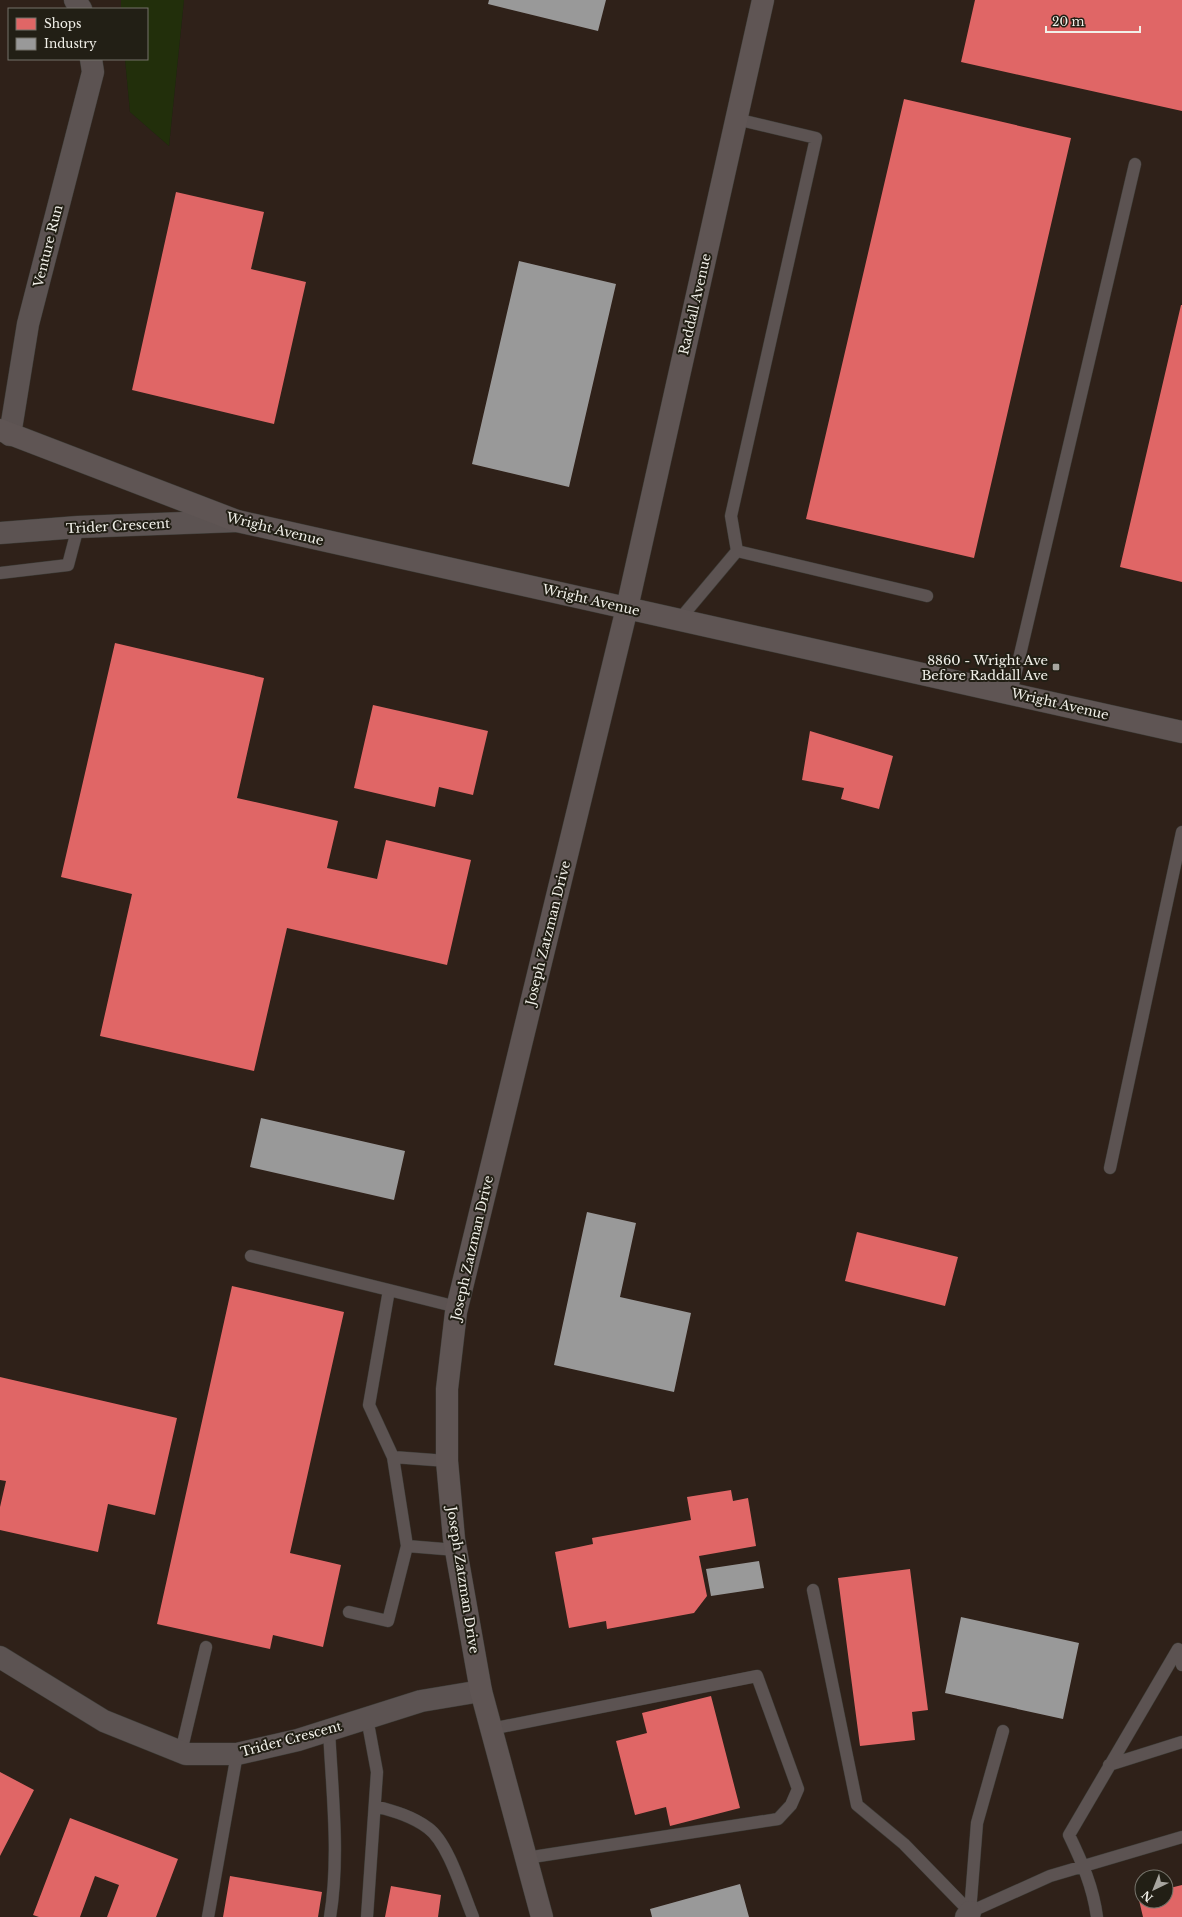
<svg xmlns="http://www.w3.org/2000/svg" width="1182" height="1917" viewBox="0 0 1182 1917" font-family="'Libre Baskerville',serif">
	<rect width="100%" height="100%" fill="#1f1e18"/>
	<path fill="#2f2119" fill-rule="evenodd" d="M 0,0 L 121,0 L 121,9 L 9,9 L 9,59 L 125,59 L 130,112 L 169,146 L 184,0 L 1182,0 L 1182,1917 L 0,1917 ZM 1142,1877 L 1166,1877 L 1166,1901 L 1142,1901 Z"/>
	<path fill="#222f0b" d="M 121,0 L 184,0 L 169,146 L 130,112 L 125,59 L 147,59 L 147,9 L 121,9 Z"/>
	<path fill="#e06666" d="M 975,0 L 1182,0 L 1182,111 L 961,62 Z
		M 904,99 L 1071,138 L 974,558 L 806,519 Z
		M 176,192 L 264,212 L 251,269 L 306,282 L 274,424 L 132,390 Z
		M 1181,305 L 1182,305 L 1182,582 L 1120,567 Z
		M 115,643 L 264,678 L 237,798 L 338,821 L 327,868 L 377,879 L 386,840 L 471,860 L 447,965 L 287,928 L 254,1071 L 100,1036 L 132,894 L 61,877 Z
		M 373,705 L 488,731 L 473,795 L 439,787 L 435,807 L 354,788 Z
		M 810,731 L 893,756 L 879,809 L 841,799 L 844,788 L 802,780 Z
		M 857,1232 L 958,1257 L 945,1306 L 845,1281 Z
		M 232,1286 L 344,1312 L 290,1553 L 341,1565 L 323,1647 L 273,1635 L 270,1649 L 157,1624 Z
		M 0,1377 L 177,1418 L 155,1515 L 108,1504 L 98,1552 L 0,1530 L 0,1507 L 6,1481 L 0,1480 Z
		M 731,1490 L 733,1501 L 748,1498 L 756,1546 L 699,1556 L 707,1596 L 694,1613 L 607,1629 L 606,1621 L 569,1628 L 555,1552 L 593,1544 L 592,1538 L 691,1520 L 687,1497 Z
		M 910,1569 L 928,1710 L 912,1712 L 915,1740 L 860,1746 L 838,1578 Z
		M 711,1696 L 740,1808 L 670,1826 L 666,1807 L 635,1815 L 616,1741 L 647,1733 L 642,1713 Z
		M 0,1772 L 34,1790 L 0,1856 Z
		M 70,1818 L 178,1859 L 156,1917 L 107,1917 L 119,1885 L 95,1876 L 80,1917 L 39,1917 L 33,1915 Z
		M 230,1876 L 322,1892 L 318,1917 L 223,1917 Z
		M 1182,1885 L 1182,1917 L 1143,1917 L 1138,1896 L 1142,1895 L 1142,1901 L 1166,1901 L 1166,1889 Z
		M 391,1886 L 441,1895 L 438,1917 L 385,1917 Z"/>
	<path fill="#999" d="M 489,0 L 606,0 L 598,31 L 488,4 Z
		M 519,261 L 616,284 L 569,487 L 472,464 Z
		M 261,1118 L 405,1151 L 394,1200 L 250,1167 Z
		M 587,1212 L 636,1223 L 620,1297 L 691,1313 L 674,1392 L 554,1365 Z
		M 759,1561 L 764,1588 L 711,1596 L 706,1569 Z
		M 961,1617 L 1079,1643 L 1063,1719 L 945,1693 Z
		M 740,1884 L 749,1917 L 652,1917 L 650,1909 Z"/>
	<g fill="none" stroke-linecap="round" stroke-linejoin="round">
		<defs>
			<path id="lane" d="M 736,119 L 816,138 L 731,516 L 737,551
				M 0,573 L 68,565 L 78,527
				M 679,620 L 737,551 L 927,596
				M 1011,693 L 1135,164
				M 1110,1168 L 1182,832
				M 251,1256 L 389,1290 L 369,1405 L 393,1457 L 407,1546
				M 389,1290 L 457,1307
				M 393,1457 L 447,1461
				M 813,1590 L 857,1805 L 904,1844 L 974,1916
				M 349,1612 L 388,1621 L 407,1546 L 456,1550
				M 1178,1649 L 1182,1665
				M 367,1718 L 377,1772 L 367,1917
				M 491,1729 L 757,1676 L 798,1789 L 791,1805 L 778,1819 L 526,1858
				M 329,1730 C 332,1792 340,1856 330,1917
				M 181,1752 L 206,1647
				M 1109,1765 L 1182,1742
				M 375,1806 C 393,1811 412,1816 428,1828 C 448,1842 463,1893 473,1917
				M 970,1912 L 1050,1876 L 1182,1837
				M 970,1912 L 977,1823 L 1003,1731
				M 208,1917 L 237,1754
				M 1097,1917 C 1093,1887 1082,1862 1069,1835 L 1178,1649"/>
			<path id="street" d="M 75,0 L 81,9
				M 10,435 L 28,324 L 93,72 L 91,59
				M 0,533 L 78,527 L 237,521
				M 0,1657 L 104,1721 L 186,1754 L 237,1754 L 298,1740 L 421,1701 L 481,1691
				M 966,1917 L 970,1912"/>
			<path id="secondary" d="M 0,430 L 237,521 L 1182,732
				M 542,1917 L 481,1691 L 454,1539 L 447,1461 L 447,1389 L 456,1312 L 627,608 L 763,0"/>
		</defs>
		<use href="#lane" stroke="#3c3b36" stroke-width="13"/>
		<use href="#street" stroke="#3c3b36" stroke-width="23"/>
		<use href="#secondary" stroke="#3c3b36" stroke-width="23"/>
		<use href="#lane" stroke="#5c5352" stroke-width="12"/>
		<use href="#street" stroke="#5c5352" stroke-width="22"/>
		<use href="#secondary" stroke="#5f5554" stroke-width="22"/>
	</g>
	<rect fill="#a8a6a0" stroke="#221f15" stroke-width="1.5" x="1052" y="663" width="8" height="8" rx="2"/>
	<g text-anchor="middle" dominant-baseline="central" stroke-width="4" stroke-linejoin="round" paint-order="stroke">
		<g font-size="13" fill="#f1f0e9" stroke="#221f15">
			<text transform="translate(48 246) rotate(-76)">Venture Run</text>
			<text transform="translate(695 304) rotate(-77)">Raddall Avenue</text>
			<text transform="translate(118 526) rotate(-3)">Trider Crescent</text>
			<text transform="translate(275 529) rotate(14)">Wright Avenue</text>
			<text transform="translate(591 600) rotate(13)">Wright Avenue</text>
			<text transform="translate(1060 704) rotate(13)">Wright Avenue</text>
			<text transform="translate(548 933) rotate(-76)">Joseph Zatzman Drive</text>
			<text transform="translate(472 1248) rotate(-77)">Joseph Zatzman Drive</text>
			<text transform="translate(463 1580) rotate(81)">Joseph Zatzman Drive</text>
			<text transform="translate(291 1739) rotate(-15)">Trider Crescent</text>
		</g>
		<g font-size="13" fill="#f1f0e9" stroke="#221f15" text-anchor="end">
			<text x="1048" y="660">8860 - Wright Ave<tspan x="1048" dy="15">Before Raddall Ave</tspan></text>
		</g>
	</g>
	<rect x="8" y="8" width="140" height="52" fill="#221f15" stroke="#75736a"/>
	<rect x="16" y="18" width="20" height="12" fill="#e06666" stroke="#75736a"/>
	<text x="44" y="28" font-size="12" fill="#f1f0e9">Shops</text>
	<rect x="16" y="38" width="20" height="12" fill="#999999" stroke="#75736a"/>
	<text x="44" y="48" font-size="12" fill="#f1f0e9">Industry</text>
	<g transform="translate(1154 1889) rotate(223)"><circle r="19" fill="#221f15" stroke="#75736a"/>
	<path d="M0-3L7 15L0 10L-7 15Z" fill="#a8a6a0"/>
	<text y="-6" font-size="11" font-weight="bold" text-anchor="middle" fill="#f1f0e9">N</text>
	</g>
	<path d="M1046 26v6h94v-6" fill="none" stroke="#f1f0e9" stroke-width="2"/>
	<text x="1052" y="26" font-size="12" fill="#f1f0e9" stroke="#221f15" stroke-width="3" paint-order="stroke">20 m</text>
</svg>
